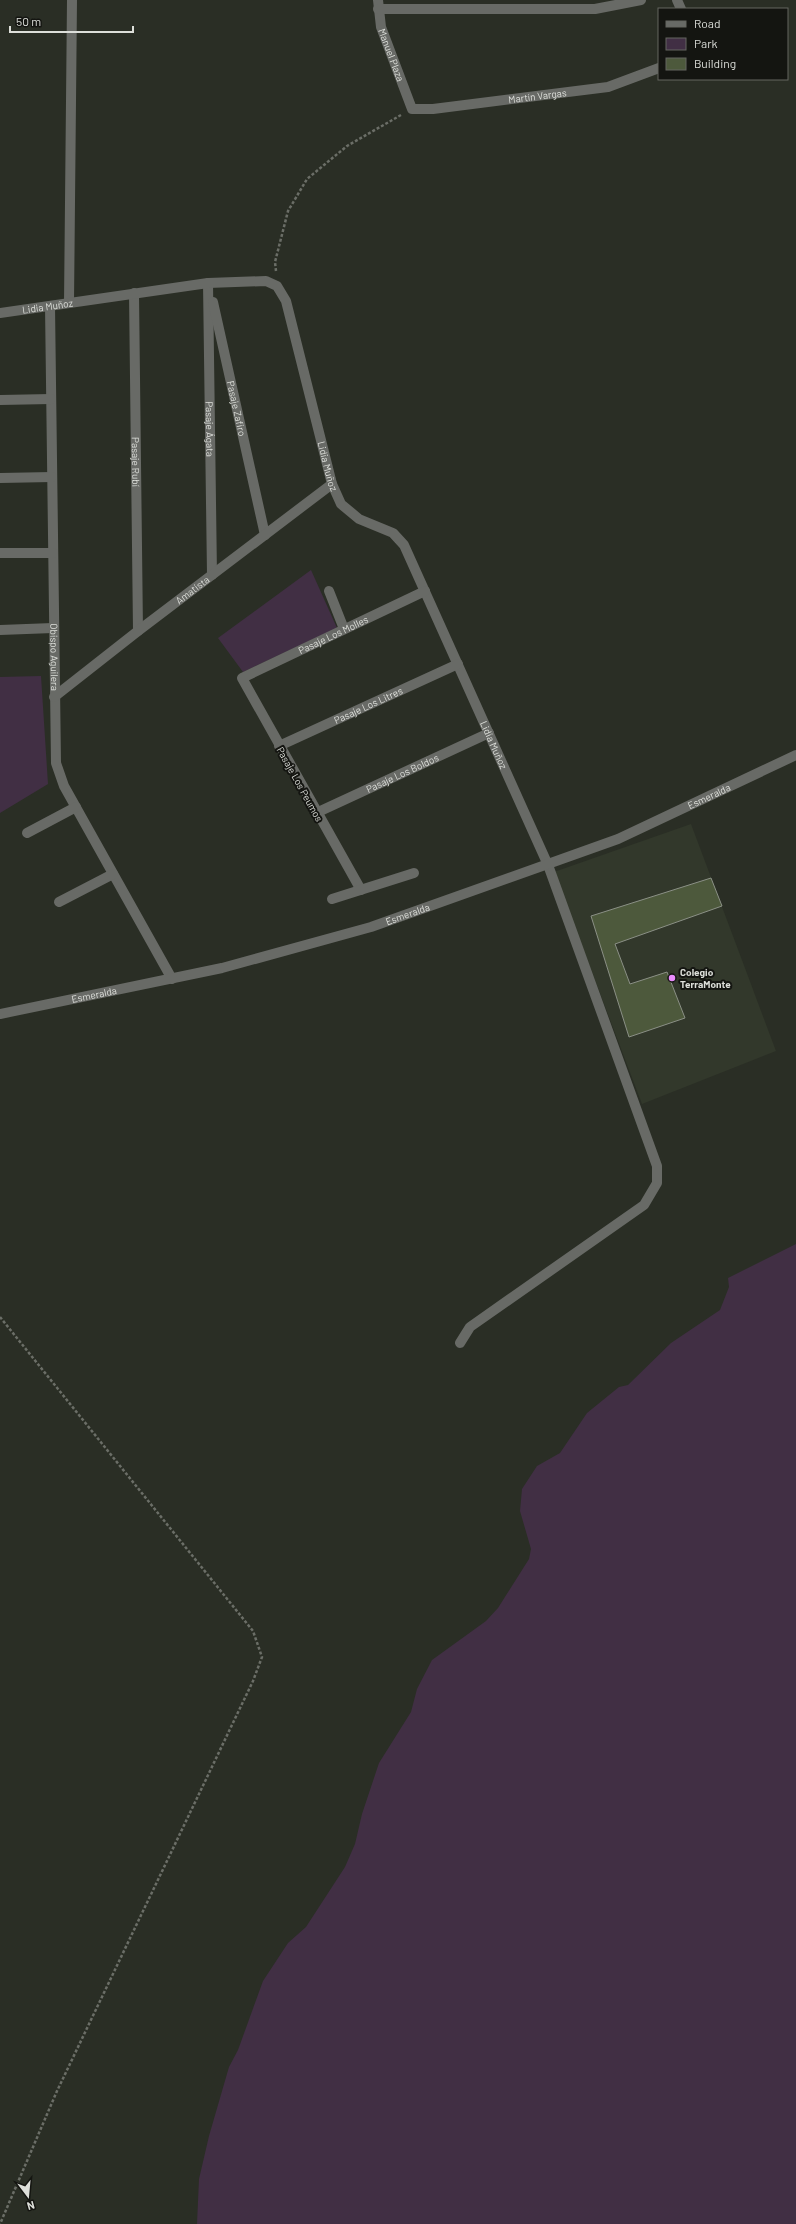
<svg xmlns="http://www.w3.org/2000/svg" width="796" height="2224" viewBox="0 0 796 2224" font-family="Barlow,sans-serif">
	<rect width="100%" height="100%" fill="#2a2e25"/>
	<path fill="#32382b" d="M 691,824 L 776,1051 L 642,1104 L 554,872 Z"/>
	<path fill="#412f44" d="M 311,570 L 337,628 L 243,672 L 218,638 Z
		M 41,676 L 48,784 L 0,813 L 0,677 Z
		M 796,1244 L 796,2224 L 197,2224 L 199,2179 L 209,2136 L 229,2067 L 238,2050 L 263,1981 L 288,1943 L 306,1927 L 345,1867 L 355,1844 L 362,1814 L 379,1763 L 411,1712 L 417,1689 L 432,1660 L 486,1621 L 498,1608 L 529,1559 L 531,1549 L 520,1511 L 522,1489 L 537,1466 L 560,1453 L 587,1413 L 619,1387 L 628,1385 L 671,1343 L 720,1310 L 729,1287 L 728,1278 Z"/>
	<path fill="#4d593c" stroke="#8b9086" d="M 711,878 L 722,906 L 615,944 L 630,984 L 667,972 L 685,1018 L 629,1037 L 591,916 Z"/>
	<g fill="none" stroke-linecap="round" stroke-linejoin="round">
		<path stroke="#6b6e67" stroke-width="2.5" stroke-dasharray="3 2" stroke-linecap="butt" d="M 276,271 L 275,262 L 288,211 L 307,179 L 347,146 L 401,115
			M 0,1317 L 253,1631 L 262,1657 L 253,1681 L 57,2091 L 0,2224"/>
		<g stroke="#686a66" stroke-width="10">
			<path id="s1" d="M 378,0 L 381,27 L 412,109 L 433,109 L 608,87 L 659,68"/>
			<path d="M 677,0 L 681,9"/>
			<path d="M 378,9 L 595,9 L 641,0"/>
			<path id="s2" d="M 208,283 L 212,575"/>
			<path id="s3" d="M 134,293 L 138,631"/>
			<path id="s4" d="M 213,302 L 265,535"/>
			<path d="M 69,303 L 72,0"/>
			<path id="s5" d="M 50,306 L 56,763 L 64,786 L 172,979"/>
			<path id="s6" d="M 0,313 L 208,283 L 266,281 L 277,286 L 286,301 L 332,484 L 341,504 L 359,519 L 393,533 L 404,545 L 548,865 L 657,1166 L 657,1183 L 644,1205 L 470,1327 L 460,1343"/>
			<path d="M 0,400 L 51,399"/>
			<path d="M 0,478 L 52,477"/>
			<path d="M 0,553 L 53,553"/>
			<path d="M 329,591 L 344,629"/>
			<path d="M 0,630 L 53,628"/>
			<path id="s7" d="M 54,697 L 138,631 L 332,484"/>
			<path id="s8" d="M 279,746 L 458,664"/>
			<path id="s9" d="M 316,813 L 489,733"/>
			<path d="M 27,833 L 76,807"/>
			<path id="s10" d="M 361,890 L 242,678 L 425,591"/>
			<path d="M 332,899 L 414,873"/>
			<path d="M 59,902 L 113,874"/>
			<path id="s11" d="M 0,1014 L 222,968 L 371,927 L 618,839 L 796,755"/>
		</g>
	</g>
	<circle fill="#ea8dfd" stroke="#141511" stroke-width="1.5" cx="672" cy="978" r="4"/>
	<g text-anchor="middle" dominant-baseline="central" stroke-width="4" stroke-linejoin="round" paint-order="stroke">
		<g font-size="10" fill="#dddfda" stroke="#141511">
			<text stroke="none"><textPath href="#s1" startOffset="57">Manuel Plaza</textPath></text>
			<text stroke="none"><textPath href="#s1" startOffset="241">Martín Vargas</textPath></text>
			<text stroke="none"><textPath href="#s6" startOffset="48">Lidia Muñoz</textPath></text>
			<text stroke="none"><textPath href="#s4" startOffset="109">Pasaje Zafiro</textPath></text>
			<text stroke="none"><textPath href="#s2" startOffset="146">Pasaje Ágata</textPath></text>
			<text stroke="none"><textPath href="#s3" startOffset="169">Pasaje Rubí</textPath></text>
			<text stroke="none"><textPath href="#s6" startOffset="468">Lidia Muñoz</textPath></text>
			<text stroke="none"><textPath href="#s7" startOffset="175">Amatista</textPath></text>
			<text stroke="none"><textPath href="#s10" startOffset="344">Pasaje Los Molles</textPath></text>
			<text stroke="none"><textPath href="#s5" startOffset="351">Obispo Aguilera</textPath></text>
			<text stroke="none"><textPath href="#s8" startOffset="98">Pasaje Los Litres</textPath></text>
			<text stroke="none"><textPath href="#s6" startOffset="804">Lidia Muñoz</textPath></text>
			<text stroke="none"><textPath href="#s9" startOffset="95">Pasaje Los Boldos</textPath></text>
			<text transform="translate(300 784) rotate(61)">Pasaje Los Peumos</text>
			<text stroke="none"><textPath href="#s11" startOffset="744">Esmeralda</textPath></text>
			<text stroke="none"><textPath href="#s11" startOffset="420">Esmeralda</textPath></text>
			<text stroke="none"><textPath href="#s11" startOffset="96">Esmeralda</textPath></text>
		</g>
		<g font-size="10" font-weight="bold" fill="#dddfda" stroke="#141511" text-anchor="start">
			<text x="680" y="972">Colegio<tspan x="680" dy="12">TerraMonte</tspan></text>
		</g>
	</g>
	<rect x="658" y="8" width="130" height="72" fill="#141511" stroke="#646661"/>
	<rect x="666" y="21" width="20" height="6" fill="#686a66" stroke="#646661"/>
	<text x="694" y="28" font-size="12" fill="#dddfda">Road</text>
	<rect x="666" y="38" width="20" height="12" fill="#412f44" stroke="#646661"/>
	<text x="694" y="48" font-size="12" fill="#dddfda">Park</text>
	<rect x="666" y="58" width="20" height="12" fill="#4d593c" stroke="#646661"/>
	<text x="694" y="68" font-size="12" fill="#dddfda">Building</text>
	<g transform="translate(28 2196) rotate(164)" stroke="#141511" stroke-width="3" paint-order="stroke">
	<path d="M0-3L7 15L0 10L-7 15Z" fill="#dddfda"/>
	<text y="-6" font-size="11" font-weight="bold" text-anchor="middle" fill="#dddfda">N</text>
	</g>
	<path d="M10 26v6h123v-6" fill="none" stroke="#dddfda" stroke-width="2"/>
	<text x="16" y="26" font-size="12" fill="#dddfda" stroke="#141511" stroke-width="3" paint-order="stroke">50 m</text>
</svg>
